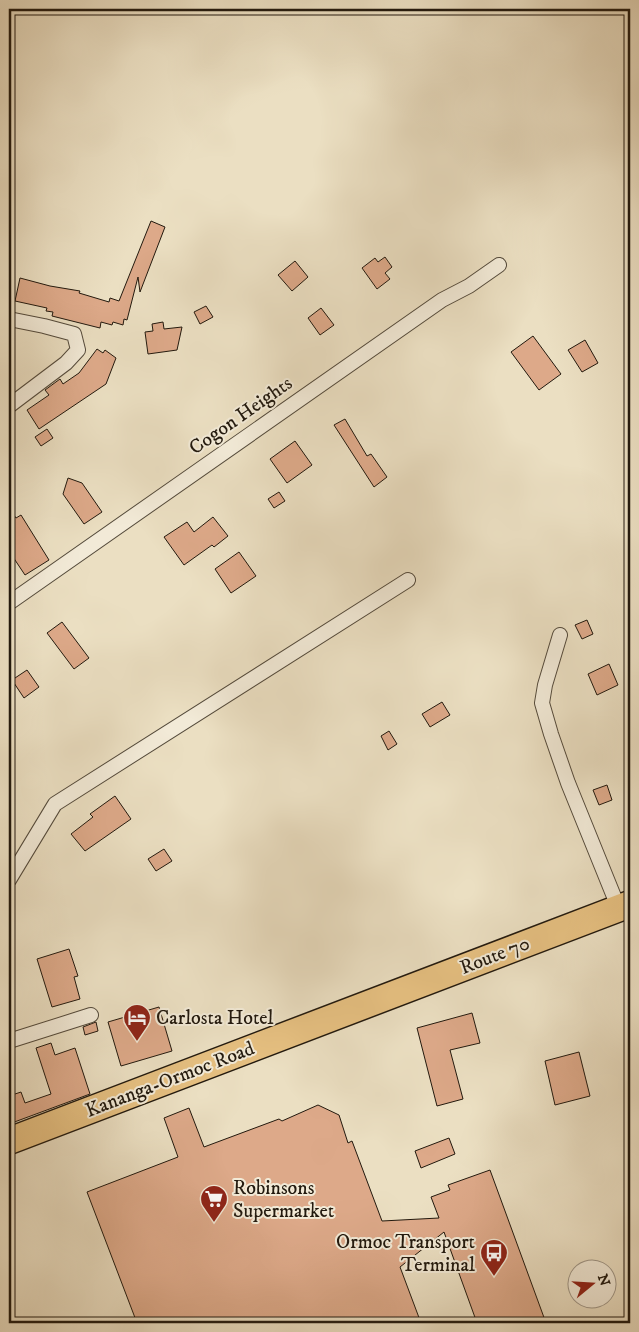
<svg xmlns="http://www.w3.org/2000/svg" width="639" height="1332" viewBox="0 0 639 1332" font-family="'IM FELL DW Pica',serif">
	<rect width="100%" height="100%" fill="#ebdfc2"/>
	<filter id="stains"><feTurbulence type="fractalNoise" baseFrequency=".004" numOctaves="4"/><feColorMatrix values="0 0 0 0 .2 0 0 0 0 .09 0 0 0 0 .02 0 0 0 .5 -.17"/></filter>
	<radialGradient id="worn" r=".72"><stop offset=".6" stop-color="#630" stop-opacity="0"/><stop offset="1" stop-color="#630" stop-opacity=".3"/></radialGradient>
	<path fill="#dda989" stroke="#22190e" d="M 151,221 L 165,227 L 140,292 L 138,277 L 127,320 L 124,319 L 123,325 L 113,322 L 112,325 L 101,322 L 100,328 L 52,316 L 53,312 L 46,311 L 47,308 L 15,301 L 20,278 L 50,286 L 80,291 L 79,293 L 109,302 L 110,298 L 119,301 Z
		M 385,257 L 392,267 L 385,273 L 390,279 L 377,289 L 362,268 L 375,258 L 378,262 Z
		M 295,261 L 308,277 L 292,291 L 278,275 Z
		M 206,306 L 213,317 L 200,324 L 194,312 Z
		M 321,308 L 334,325 L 320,335 L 308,318 Z
		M 163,322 L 164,329 L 182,327 L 177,350 L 148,354 L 145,332 L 153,331 L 152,324 Z
		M 533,336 L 561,374 L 539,390 L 511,352 Z
		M 585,340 L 598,363 L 582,372 L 568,350 Z
		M 97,349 L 103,353 L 105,350 L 116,358 L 106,384 L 39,429 L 27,410 L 49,395 L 45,390 L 60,379 L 63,384 L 79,373 Z
		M 345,419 L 367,456 L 371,454 L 387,477 L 374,487 L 334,425 Z
		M 47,429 L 53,438 L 41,446 L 35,437 Z
		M 295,441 L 312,465 L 287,483 L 270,459 Z
		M 68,478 L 82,483 L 102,512 L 84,524 L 63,494 Z
		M 279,492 L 285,501 L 274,508 L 268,499 Z
		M 9,508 L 16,518 L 21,515 L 49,560 L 25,575 L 9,551 Z
		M 213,517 L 228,536 L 214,547 L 212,545 L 184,565 L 164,537 L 187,522 L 194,532 Z
		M 239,552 L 256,576 L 231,593 L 215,569 Z
		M 587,620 L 593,634 L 582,639 L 575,625 Z
		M 62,622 L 89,658 L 74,669 L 47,633 Z
		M 609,664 L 618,685 L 597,695 L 588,674 Z
		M 27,670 L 39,687 L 24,698 L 12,680 Z
		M 442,702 L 450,715 L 430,727 L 422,714 Z
		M 389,731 L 397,744 L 388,750 L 381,736 Z
		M 607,785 L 612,800 L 599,805 L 593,790 Z
		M 115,796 L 131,819 L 85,851 L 71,834 L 93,817 L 90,814 Z
		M 164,849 L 172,861 L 156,871 L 148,859 Z
		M 69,949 L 78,976 L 74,977 L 80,999 L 52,1007 L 37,959 Z
		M 159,1007 L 172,1051 L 121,1066 L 108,1022 Z
		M 472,1013 L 480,1043 L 450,1050 L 463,1099 L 437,1106 L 417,1028 Z
		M 96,1022 L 98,1031 L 85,1035 L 83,1027 Z
		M 51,1043 L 55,1055 L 75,1048 L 90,1094 L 9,1124 L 9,1096 L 21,1092 L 25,1103 L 51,1094 L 36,1048 Z
		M 579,1052 L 590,1096 L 555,1105 L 545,1061 Z
		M 318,1105 L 339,1115 L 348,1143 L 352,1141 L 382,1221 L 439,1218 L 431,1197 L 450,1190 L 448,1185 L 490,1170 L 546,1323 L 477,1323 L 444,1232 L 400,1267 L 421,1323 L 137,1323 L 87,1192 L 178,1157 L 164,1118 L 189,1108 L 204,1147 L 279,1119 L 282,1121 Z
		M 449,1138 L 455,1154 L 421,1168 L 415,1151 Z"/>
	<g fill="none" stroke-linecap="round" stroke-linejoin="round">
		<defs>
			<path id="street" d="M 9,319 L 44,326 L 74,334 L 78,350 L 66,363 L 9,406
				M 9,603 L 442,300 L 469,286 L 499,265
				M 560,635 L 545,685 L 542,703 L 551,734 L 568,783 L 619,909
				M 9,880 L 55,804 L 408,580
				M 9,1041 L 91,1015"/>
			<path id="highway" d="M 9,1141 L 630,904"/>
		</defs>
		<use href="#street" stroke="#544a3b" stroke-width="16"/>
		<use href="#highway" stroke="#22190e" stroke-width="29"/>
		<use href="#street" stroke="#f2ead7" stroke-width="14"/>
		<use href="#highway" stroke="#e6c081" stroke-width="26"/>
	</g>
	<defs>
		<symbol id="hotel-pin" viewBox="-11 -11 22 30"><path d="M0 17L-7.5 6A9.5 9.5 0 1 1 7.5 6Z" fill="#8f2418" stroke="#f2ead7"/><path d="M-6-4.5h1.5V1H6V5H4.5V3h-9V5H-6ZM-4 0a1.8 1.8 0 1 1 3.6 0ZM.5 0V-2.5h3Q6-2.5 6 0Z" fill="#fff"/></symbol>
		<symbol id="supermarket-pin" viewBox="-11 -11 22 30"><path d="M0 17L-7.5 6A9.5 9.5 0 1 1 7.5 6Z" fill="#8f2418" stroke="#f2ead7"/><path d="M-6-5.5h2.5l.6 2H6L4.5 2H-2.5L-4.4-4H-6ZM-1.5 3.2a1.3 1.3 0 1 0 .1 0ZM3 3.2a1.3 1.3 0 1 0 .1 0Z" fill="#fff"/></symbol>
		<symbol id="bus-pin" viewBox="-11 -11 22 30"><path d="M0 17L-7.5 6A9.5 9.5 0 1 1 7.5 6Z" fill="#8f2418" stroke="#f2ead7"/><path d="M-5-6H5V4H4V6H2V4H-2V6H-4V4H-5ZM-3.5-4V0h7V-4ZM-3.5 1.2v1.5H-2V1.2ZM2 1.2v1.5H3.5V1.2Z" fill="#fff"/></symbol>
	</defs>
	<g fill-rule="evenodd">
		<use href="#hotel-pin" x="121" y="1002" width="32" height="43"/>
		<use href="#supermarket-pin" x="198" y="1183" width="32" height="43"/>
		<use href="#bus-pin" x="478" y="1237" width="32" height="43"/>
	</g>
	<g text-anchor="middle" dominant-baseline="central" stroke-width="4" stroke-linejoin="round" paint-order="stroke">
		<g font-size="20" fill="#22190e" stroke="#f2ead7">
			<text transform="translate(241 416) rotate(-35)">Cogon Heights</text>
			<text transform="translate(495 956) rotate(-21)">Route 70</text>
			<text transform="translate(170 1080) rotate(-21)">Kananga-Ormoc Road</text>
		</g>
		<g font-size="20" fill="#22190e" stroke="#f2ead7" text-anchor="start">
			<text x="156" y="1018">Carlosta Hotel</text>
			<text x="233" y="1188">Robinsons<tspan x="233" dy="23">Supermarket</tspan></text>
			<text x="475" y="1242" text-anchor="end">Ormoc Transport<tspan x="475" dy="23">Terminal</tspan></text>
		</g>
	</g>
	<rect width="639" height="1332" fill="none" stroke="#ebdfc2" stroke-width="30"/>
	<rect x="10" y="10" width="619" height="1312" fill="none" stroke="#22190e" stroke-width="2.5"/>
	<rect x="15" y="15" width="609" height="1302" fill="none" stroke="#22190e"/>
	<g transform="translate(592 1284) rotate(72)"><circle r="24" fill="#f2ead7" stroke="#9f9687"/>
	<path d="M0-4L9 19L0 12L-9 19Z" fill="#8f2418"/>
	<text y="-8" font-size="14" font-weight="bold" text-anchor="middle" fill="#22190e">N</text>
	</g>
	<rect width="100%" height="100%" filter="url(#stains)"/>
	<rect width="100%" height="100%" fill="url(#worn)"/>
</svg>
